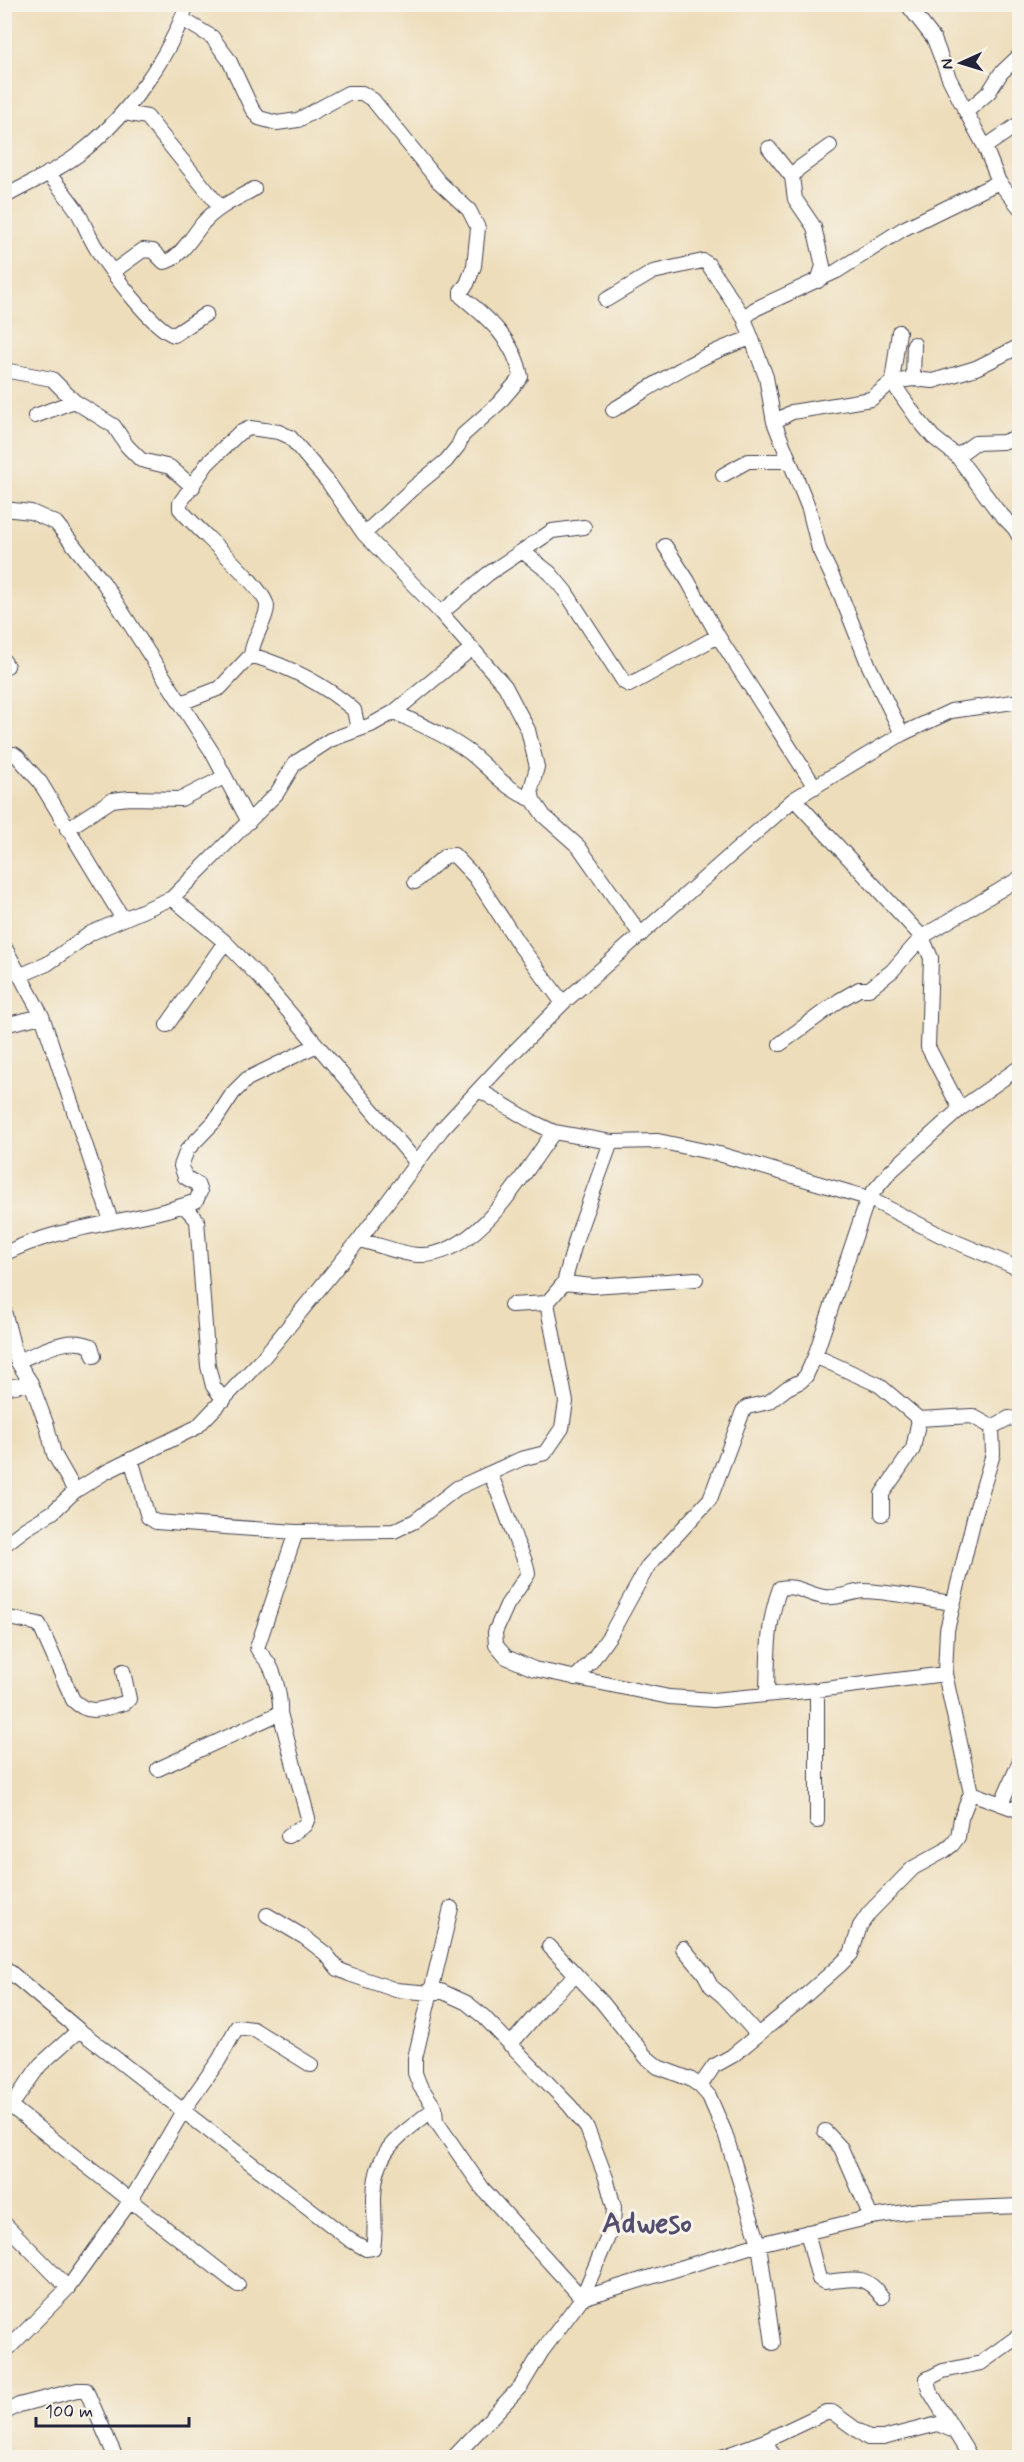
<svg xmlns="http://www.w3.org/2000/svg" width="1024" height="2462" viewBox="0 0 1024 2462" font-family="Mynerve,sans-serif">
	<rect width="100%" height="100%" fill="#f7f3e8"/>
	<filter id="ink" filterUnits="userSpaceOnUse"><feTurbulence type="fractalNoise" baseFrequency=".0167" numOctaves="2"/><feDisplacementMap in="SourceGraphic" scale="12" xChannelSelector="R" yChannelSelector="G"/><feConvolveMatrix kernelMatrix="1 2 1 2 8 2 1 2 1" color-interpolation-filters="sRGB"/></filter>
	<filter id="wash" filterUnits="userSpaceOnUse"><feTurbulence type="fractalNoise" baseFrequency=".008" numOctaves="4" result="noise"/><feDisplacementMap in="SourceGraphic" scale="24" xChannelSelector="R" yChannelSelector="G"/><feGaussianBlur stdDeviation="1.35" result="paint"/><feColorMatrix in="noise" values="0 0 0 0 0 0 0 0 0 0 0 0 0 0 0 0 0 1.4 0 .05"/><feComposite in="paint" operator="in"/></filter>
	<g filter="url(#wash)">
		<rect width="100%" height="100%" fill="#edddba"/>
	</g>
	<g filter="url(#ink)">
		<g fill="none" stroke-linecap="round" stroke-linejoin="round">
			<defs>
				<path id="minor" d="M 907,4 L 934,39 L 949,78 L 966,112
					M 182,19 L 212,37 L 229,60 L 252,109 L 259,118 L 277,123 L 298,120 L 348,93 L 362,93 L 373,100 L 439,182 L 469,210 L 478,228 L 474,266 L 467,284 L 461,291 L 461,296 C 488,318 515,341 521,377 L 499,403 L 463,435 L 458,446 L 446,461 L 412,489 L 364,534
					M 1020,55 L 1001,73 L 989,92 L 966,112 L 985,147 L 999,182 L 1020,208
					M 124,113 L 147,117 L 220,207
					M 985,147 L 1020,123
					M 769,148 L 792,177
					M 48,173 C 58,186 70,199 79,214 C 85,226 90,239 98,251 C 110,270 153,329 174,335 L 206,314
					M 4,197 C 31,182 61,169 84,150 C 127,116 170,56 187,4
					M 114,271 L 143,250 L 153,251 L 164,262 C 179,260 194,234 203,223 C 217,207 236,199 254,189
					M 818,281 L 823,266 L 814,227 L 795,199 L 792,177 L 798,169 L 830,146
					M 606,300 L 653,272 L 703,261 L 708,264 L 744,318 L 766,377 L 774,422 L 809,509 L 819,549 L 840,593 L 869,666 L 902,734
					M 744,318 L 755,309 L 837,271 L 903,229 L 999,182
					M 899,332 L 892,382 L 917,418 L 933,437 L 957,456 L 996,509 L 1015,529 L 1020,538
					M 4,370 L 52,379 L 74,401
					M 913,379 L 914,344
					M 613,410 C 658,383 701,353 752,338
					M 35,416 L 74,401 L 114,426 L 127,446 L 141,460 L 170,467 L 193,487
					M 774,422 L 792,412 L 871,399 L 892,382 L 913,379 L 933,381 L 976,368 L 1020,346
					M 957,456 L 975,443 L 1003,442 L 1020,436
					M 723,475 L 748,461 L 789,461
					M 4,509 L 31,512 L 56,523 L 103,582 L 212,752 L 249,822
					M 665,546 L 688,581 L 718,636 L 815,787
					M 522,551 L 550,573 L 565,591 L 624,682 L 629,685 L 718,636
					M 441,613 L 488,574 L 552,531 L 584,527
					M 4,661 L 7,666
					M 181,703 L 220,688 L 251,655
					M 394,712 C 419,724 446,735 469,752 C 493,771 503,788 533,800
					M 358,729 L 354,710 C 324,684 290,667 251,655 C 253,637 267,619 267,607 C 268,590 194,527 180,509 L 180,503 L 207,464 L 239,433 L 250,428 L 279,432 L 290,437 L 328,482 L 364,534 L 441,613 L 505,686 L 528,730 L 537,767 L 531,789 L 533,800 L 544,816 L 579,847 L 641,935
					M 4,756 L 14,754 L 18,757 L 40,782 L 123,919
					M 67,829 L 112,800 L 129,798 L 181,799 L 224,777
					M 415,882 L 445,856 L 454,855 L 475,877 L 518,943 L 563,1003
					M 172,898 L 225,942 L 261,979 L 417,1163
					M 4,946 L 42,1016 L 111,1221
					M 21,975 L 47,964 L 91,933 L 172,898 L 277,793 L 295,763 L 330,740 L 371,725 L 394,712 L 471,649
					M 4,1025 L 42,1016
					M 167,1025 L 225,942
					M 780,1044 L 840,1000 L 859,989 L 869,989 L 892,971 L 922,937 L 794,799
					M 479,1090 L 531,1121 L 554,1132 L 611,1142 L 658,1141 L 719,1154 L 868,1198 L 942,1236 L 1020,1269
					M 960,1109 L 928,1047 L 931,958 L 922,937 L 1020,878
					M 184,1206 L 197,1220 L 208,1366 L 213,1386 L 224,1400
					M 359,1240 C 377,1244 401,1254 418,1255 C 477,1258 523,1173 554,1132
					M 4,1254 C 64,1223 134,1224 196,1201 L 200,1192 L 197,1184 L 185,1177 L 181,1166 L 187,1150 L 214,1122 L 233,1093 L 247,1079 L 315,1046
					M 564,1283 L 593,1286 L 696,1279
					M 511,1305 L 547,1303 L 564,1283 L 577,1236 L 611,1142
					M 4,1311 L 17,1361 L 31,1383 L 47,1426 L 54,1454 L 75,1491
					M 815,1356 L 879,1385 L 919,1419 L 972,1416 L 992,1427
					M 17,1361 C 41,1353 65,1335 91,1346 L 94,1356
					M 4,1388 L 31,1383
					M 131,1459 L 148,1517 L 156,1522 L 296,1532 L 394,1531 L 415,1521 L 457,1488 L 521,1459 L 545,1453 L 562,1428 L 566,1402 L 547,1303
					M 490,1474 C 500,1495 507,1516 515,1538 C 519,1550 527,1560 528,1574 L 507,1605 L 495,1632 L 496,1645 L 506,1657 L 534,1669 L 669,1697 L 713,1700 L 817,1690 L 945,1674
					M 882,1514 L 882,1494 L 913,1449 L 919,1419
					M 4,1545 L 25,1529 L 53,1512 L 75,1491 L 104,1473 L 197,1427 L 262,1359 L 359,1240 L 442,1129 L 508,1058 L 563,1003 L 794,799 L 902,734 L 951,711 L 1020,701
					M 4,1617 L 39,1624 L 73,1700 C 90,1717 103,1708 125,1703 L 129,1699 L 123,1671
					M 575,1678 L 591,1662 L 610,1635 L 648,1566 L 710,1499 L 743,1411 L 747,1407 L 769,1402 L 787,1388 L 801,1381 L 806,1376 L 815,1356 L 868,1198 L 891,1171 L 960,1109 L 1020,1067
					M 767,1693 C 768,1657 767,1622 780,1588 C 797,1584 808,1595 824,1597 C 841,1599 852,1591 864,1591 C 893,1592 923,1599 952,1603
					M 158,1769 L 280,1713
					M 971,1793 L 1020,1811
					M 1001,1804 L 1020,1761
					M 817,1821 L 817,1690
					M 288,1836 L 305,1825 L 308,1818 L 280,1713 C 281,1700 276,1676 269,1664 C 266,1659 260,1654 257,1648 L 296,1532
					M 267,1915 L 304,1937 L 326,1954 L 338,1969 L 349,1974 L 396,1990 L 431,1993 L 441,1991 L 467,2003 L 484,2017 L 570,2106 L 587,2128 L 606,2178 L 614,2207 L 613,2225 L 582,2298 L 483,2189 L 436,2121 L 435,2108 L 420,2086 L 415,2073 L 415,2058 L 451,1908
					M 549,1946 L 602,2002 L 646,2057 L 658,2067 L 690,2079 L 700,2086
					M 683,1948 L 704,1973 L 711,1986 L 724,1997 L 757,2034
					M 4,1967 L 79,2030 L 350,2240 L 366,2249 L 373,2248 C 376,2232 374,2216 374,2201 C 374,2148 398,2138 435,2108
					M 510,2045 L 549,2000 L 576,1975
					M 4,2101 L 238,2285
					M 11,2106 L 40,2065 L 79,2030
					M 825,2131 L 841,2148 L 871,2217
					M 4,2223 L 68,2288
					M 807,2232 L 819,2279 L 824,2282 C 853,2280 864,2272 882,2297
					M 773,2343 L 759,2244 L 725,2133 L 709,2096 L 700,2086 L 714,2066 L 732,2056 L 798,2002 L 840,1965 L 851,1954 L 860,1926 L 869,1913 L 913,1868 L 944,1851 L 952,1845 L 958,1837 L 961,1818 L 971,1793 L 945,1674 L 947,1630 L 975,1514 L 993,1454 L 992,1427 L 1009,1418 L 1020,1420
					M 4,2353 L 68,2288 L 131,2200 L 183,2111 L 219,2060 L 237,2027 L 253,2029 L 311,2065
					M 4,2413 L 19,2405 L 77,2390 L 86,2390 L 116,2458
					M 765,2441 L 775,2458
					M 453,2458 L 521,2386 L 542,2351 L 582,2298 L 759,2244 L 871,2217 L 920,2210 L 1020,2206
					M 719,2458 L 765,2441 L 826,2412 L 832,2412 L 868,2438 L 883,2438 L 938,2424 L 954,2431
					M 971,2458 L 929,2390 L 927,2379 L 943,2371 L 981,2363 L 1020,2335"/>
			</defs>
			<use href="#minor" stroke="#403e4e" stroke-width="16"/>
			<use href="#minor" stroke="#fff" stroke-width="14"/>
		</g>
	</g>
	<g text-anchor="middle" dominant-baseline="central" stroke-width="6" stroke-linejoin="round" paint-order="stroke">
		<g font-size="30" font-weight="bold" fill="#534d6e" stroke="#f7f3e8">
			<text x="647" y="2223">Adweso</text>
		</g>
	</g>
	<rect width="1024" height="2462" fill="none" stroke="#f7f3e8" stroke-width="24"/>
	<g transform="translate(961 63) rotate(266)" stroke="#f7f3e8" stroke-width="4.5" paint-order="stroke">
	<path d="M0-4.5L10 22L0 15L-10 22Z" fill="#22223b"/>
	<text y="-9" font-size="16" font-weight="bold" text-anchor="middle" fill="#22223b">N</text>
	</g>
	<path d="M36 2417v9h153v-9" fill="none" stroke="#22223b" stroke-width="3"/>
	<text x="45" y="2417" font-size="18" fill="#22223b" stroke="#f7f3e8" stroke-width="4.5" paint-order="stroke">100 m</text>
</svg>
